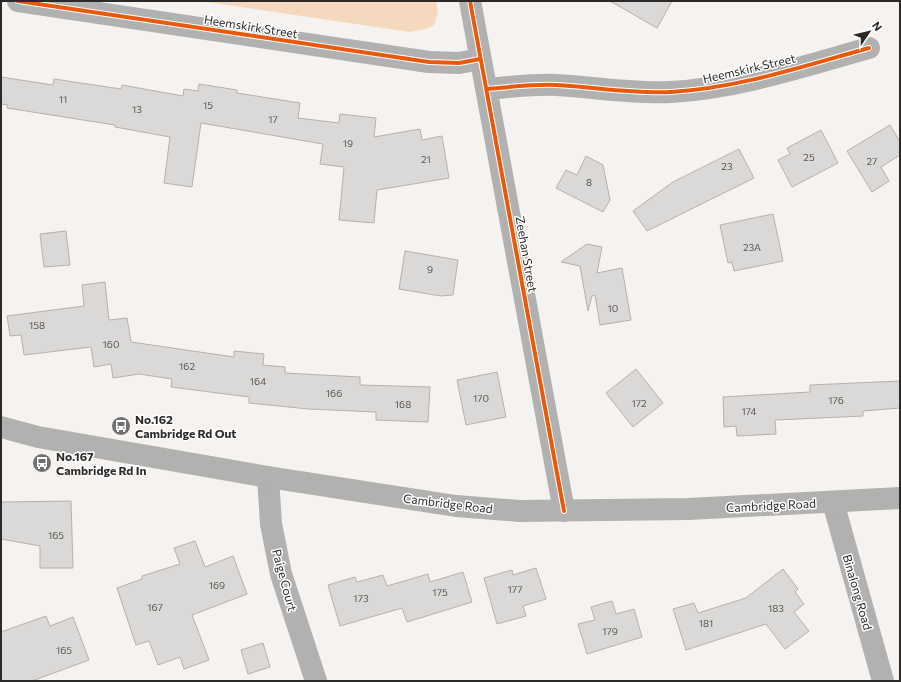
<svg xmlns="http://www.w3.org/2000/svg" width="901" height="682" viewBox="0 0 901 682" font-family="Commissioner,sans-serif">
	<rect width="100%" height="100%" fill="#f5f2ef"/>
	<path fill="#f4d9be" d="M 199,1 L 436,1 L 438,12 L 434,25 L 425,29 L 410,32 Z"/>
	<path fill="#dbd9d7" stroke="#b4b1af" d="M 610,1 L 672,1 L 657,28 Z
		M 1,77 L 53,85 L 54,79 L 121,89 L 122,85 L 183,96 L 184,89 L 198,91 L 199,84 L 237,90 L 237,93 L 300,103 L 298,118 L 339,123 L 340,114 L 376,118 L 374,137 L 420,129 L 422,140 L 442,136 L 449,178 L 377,190 L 374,223 L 339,220 L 344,167 L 320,164 L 323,144 L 201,123 L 192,187 L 164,183 L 170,137 L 115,127 L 115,125 L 7,108 L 8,105 L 1,104 Z
		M 890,125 L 900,142 L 900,155 L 881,167 L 889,181 L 872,192 L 847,151 Z
		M 821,130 L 838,163 L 792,187 L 778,160 L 790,154 L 787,148 Z
		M 739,149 L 754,178 L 647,231 L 633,211 L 673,182 Z
		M 586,156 L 603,165 L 610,200 L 603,212 L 556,188 L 566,170 L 577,175 Z
		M 773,214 L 783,261 L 734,271 L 732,262 L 728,263 L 720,225 Z
		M 66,231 L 70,265 L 44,267 L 40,234 Z
		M 587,244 L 602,247 L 597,273 L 622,268 L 631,320 L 600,325 L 595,295 L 592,296 L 588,311 L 580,266 L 561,262 Z
		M 405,251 L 458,260 L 453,295 L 441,296 L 399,289 Z
		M 105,282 L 109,320 L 127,318 L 131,342 L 234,357 L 234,351 L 264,354 L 263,365 L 285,367 L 285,373 L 360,377 L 360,385 L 430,387 L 428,422 L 376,420 L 376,412 L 308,409 L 249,403 L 249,397 L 171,387 L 172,379 L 139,374 L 113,378 L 111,364 L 94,367 L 91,347 L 24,355 L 21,335 L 10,336 L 7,316 L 84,306 L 82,285 Z
		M 636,369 L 663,403 L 633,427 L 606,393 Z
		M 497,372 L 506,417 L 466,425 L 457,380 Z
		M 900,381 L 900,408 L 863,411 L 863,416 L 775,420 L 776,434 L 737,436 L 736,426 L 724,427 L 723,397 L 810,392 L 810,385 Z
		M 71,501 L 73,568 L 40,568 L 40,546 L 1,539 L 1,502 Z
		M 195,541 L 205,567 L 233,556 L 247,594 L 192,615 L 209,660 L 184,669 L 180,657 L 158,665 L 149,641 L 136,645 L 117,588 L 142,579 L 142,576 L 180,564 L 174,548 Z
		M 536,568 L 546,599 L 523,606 L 526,616 L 497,624 L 484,578 L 512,570 L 513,575 Z
		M 783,569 L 798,589 L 795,592 L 804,604 L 794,612 L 809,631 L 785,649 L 766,624 L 686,650 L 673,609 L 694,603 L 698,613 L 746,598 Z
		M 463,572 L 472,602 L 407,622 L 402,608 L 340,626 L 328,585 L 355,577 L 357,582 L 383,575 L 387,586 L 428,574 L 430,582 Z
		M 612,601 L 616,614 L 634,609 L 642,637 L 587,654 L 578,624 L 595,620 L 591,607 Z
		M 46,616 L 50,626 L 73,617 L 89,660 L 32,681 L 1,681 L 1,632 Z
		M 263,643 L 270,667 L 248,674 L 241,650 Z"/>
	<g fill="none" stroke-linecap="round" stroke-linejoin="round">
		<path stroke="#b1b1b1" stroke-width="22" d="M 18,1 L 429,62 L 459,63 L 480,59
			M 470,1 L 564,511
			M 487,89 C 510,87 533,84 556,85 C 595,87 633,94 671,92 C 739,88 804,66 869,48
			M 268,477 L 271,524 L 281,574 L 316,681
			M 833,502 L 883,681"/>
		<path stroke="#b1b1af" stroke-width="22" d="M 1,427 L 38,437 L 268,477 L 456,506 L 520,511 L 688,509 L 900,498"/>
		<defs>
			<path id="cycleway" d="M 18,1 L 429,62 L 459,63 L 480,59
				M 470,1 L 564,511
				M 487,89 C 510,87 533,84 556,85 C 595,87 633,94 671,92 C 739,88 804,66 869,48"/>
		</defs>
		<use href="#cycleway" stroke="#fff" stroke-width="6"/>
		<use href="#cycleway" stroke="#e8590c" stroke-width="4"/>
	</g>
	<defs>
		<symbol id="bus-disc" viewBox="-11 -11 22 22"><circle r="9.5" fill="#72706e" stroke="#fff"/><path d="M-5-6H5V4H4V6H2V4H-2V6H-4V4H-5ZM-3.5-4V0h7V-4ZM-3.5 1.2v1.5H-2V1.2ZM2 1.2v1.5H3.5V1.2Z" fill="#fff"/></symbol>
	</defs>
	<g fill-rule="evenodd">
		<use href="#bus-disc" x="110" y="415" width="22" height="22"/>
		<use href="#bus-disc" x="31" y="452" width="22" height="22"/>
	</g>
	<g text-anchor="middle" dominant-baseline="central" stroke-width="3" stroke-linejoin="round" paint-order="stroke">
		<g font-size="10" fill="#585654">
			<text x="63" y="99">11</text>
			<text x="208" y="105">15</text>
			<text x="137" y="109">13</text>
			<text x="273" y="119">17</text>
			<text x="348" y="143">19</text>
			<text x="809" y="157">25</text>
			<text x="426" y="159">21</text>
			<text x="872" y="161">27</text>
			<text x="727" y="166">23</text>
			<text x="589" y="182">8</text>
			<text x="752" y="247">23A</text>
			<text x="430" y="269">9</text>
			<text x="613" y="308">10</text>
			<text x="37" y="325">158</text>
			<text x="111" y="344">160</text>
			<text x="187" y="366">162</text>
			<text x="258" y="381">164</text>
			<text x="334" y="393">166</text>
			<text x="481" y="398">170</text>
			<text x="836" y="400">176</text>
			<text x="639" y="403">172</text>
			<text x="403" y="404">168</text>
			<text x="749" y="411">174</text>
			<text x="56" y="535">165</text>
			<text x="217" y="585">169</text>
			<text x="515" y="589">177</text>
			<text x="440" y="592">175</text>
			<text x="361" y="598">173</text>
			<text x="155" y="607">167</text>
			<text x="776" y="608">183</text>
			<text x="706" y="623">181</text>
			<text x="610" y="631">179</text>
			<text x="64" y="650">165</text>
		</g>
		<g font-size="12" fill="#2c2a28" stroke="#fff">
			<text transform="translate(251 26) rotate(9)">Heemskirk Street</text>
			<text transform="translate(749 68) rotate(-13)">Heemskirk Street</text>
			<text transform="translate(527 254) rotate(80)">Zeehan Street</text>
			<text transform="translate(448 503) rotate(7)">Cambridge Road</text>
			<text transform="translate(771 505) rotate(-3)">Cambridge Road</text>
			<text transform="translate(285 580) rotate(75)">Paige Court</text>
			<text transform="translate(858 592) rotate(74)">Binalong Road</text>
		</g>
		<g font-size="12" font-weight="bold" fill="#2c2a28" stroke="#fff" text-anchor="start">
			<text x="135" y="419">No.162<tspan x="135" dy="14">Cambridge Rd Out</tspan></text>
			<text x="56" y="456">No.167<tspan x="56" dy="14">Cambridge Rd In</tspan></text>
		</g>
	</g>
	<rect width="901" height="682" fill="none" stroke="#2c2a28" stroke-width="4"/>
	<g transform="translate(869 32) rotate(55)" stroke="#ffffff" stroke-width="3" paint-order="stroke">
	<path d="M0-3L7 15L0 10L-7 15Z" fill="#2c2a28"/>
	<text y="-6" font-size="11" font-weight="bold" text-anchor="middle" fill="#2c2a28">N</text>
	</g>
</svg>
